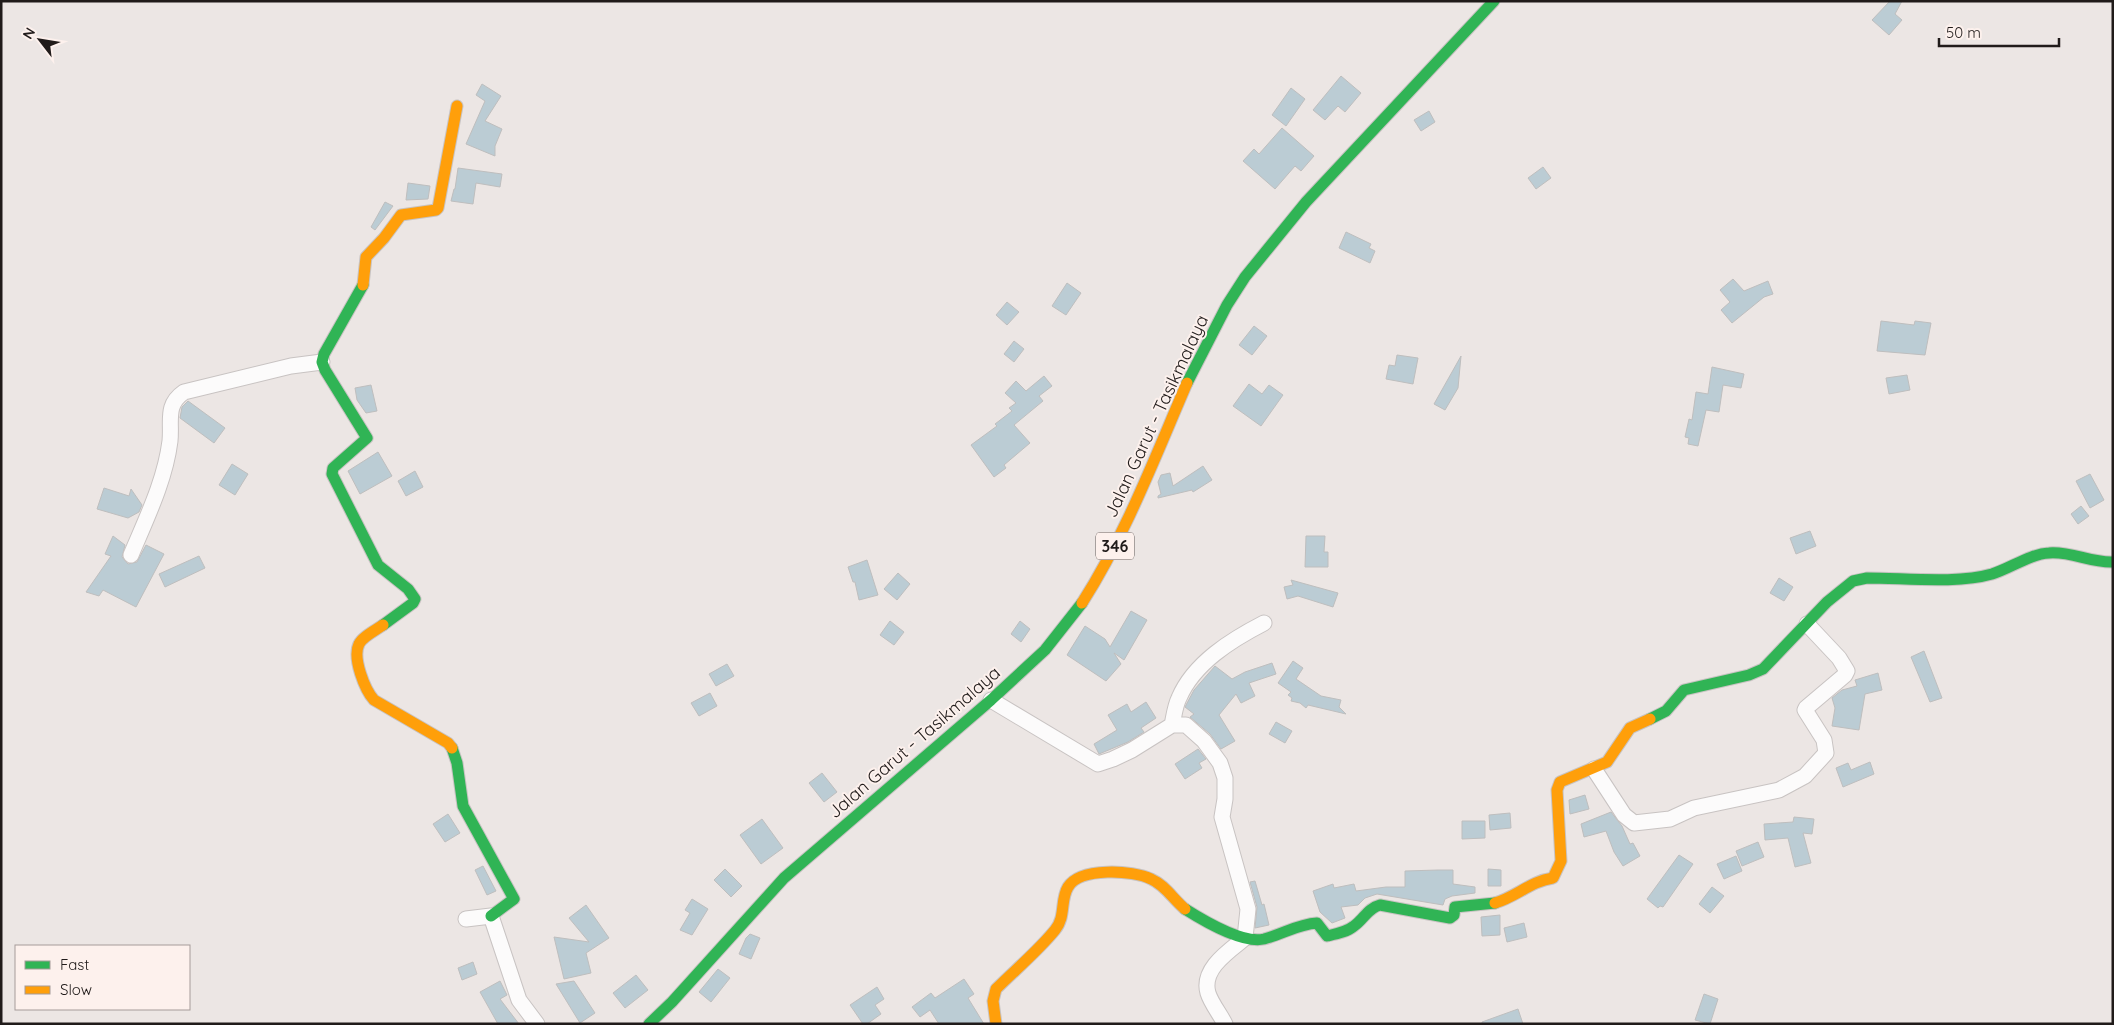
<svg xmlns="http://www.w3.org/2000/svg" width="2114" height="1025" viewBox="0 0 2114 1025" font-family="Quicksand,sans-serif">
	<rect width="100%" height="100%" fill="#ece6e4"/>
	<path fill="#bbccd4" stroke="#bebebe" d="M 1890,1 L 1902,1 L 1895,14 L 1902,20 L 1889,35 L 1872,20 Z
		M 1341,76 L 1361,93 L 1345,112 L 1338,106 L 1325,120 L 1313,110 Z
		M 482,84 L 501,96 L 485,121 L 502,129 L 495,146 L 495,156 L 466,144 L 485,101 L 476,95 Z
		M 1291,88 L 1305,99 L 1286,126 L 1272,115 Z
		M 1429,111 L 1435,122 L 1421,131 L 1414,120 Z
		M 1282,128 L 1314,156 L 1301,171 L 1295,166 L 1275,189 L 1243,161 L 1254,149 L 1259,154 Z
		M 1543,167 L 1551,178 L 1536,189 L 1528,178 Z
		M 458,168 L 502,174 L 500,187 L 476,183 L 473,204 L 451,201 L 454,189 L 455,189 Z
		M 408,183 L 430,186 L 428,199 L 406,200 Z
		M 385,202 L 393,206 L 375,230 L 371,227 Z
		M 1346,232 L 1371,244 L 1369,248 L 1375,251 L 1370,263 L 1339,248 Z
		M 1733,279 L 1744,291 L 1768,281 L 1773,294 L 1764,297 L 1732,323 L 1721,310 L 1730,302 L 1720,290 Z
		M 1067,283 L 1081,293 L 1066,315 L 1052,306 Z
		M 1007,302 L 1019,312 L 1007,325 L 996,315 Z
		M 1881,321 L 1914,325 L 1915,321 L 1931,323 L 1925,355 L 1877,351 Z
		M 1254,326 L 1267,336 L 1252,355 L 1239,345 Z
		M 1014,341 L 1024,349 L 1014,362 L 1004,354 Z
		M 1397,355 L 1418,358 L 1413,384 L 1386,379 L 1389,365 L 1395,366 Z
		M 1461,356 L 1458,388 L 1445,410 L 1434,404 Z
		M 1712,367 L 1744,374 L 1741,388 L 1723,385 L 1719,412 L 1706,410 L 1698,446 L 1688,444 L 1689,438 L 1685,437 L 1689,419 L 1692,420 L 1696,392 L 1708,394 Z
		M 1907,375 L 1910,390 L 1889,394 L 1886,378 Z
		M 1044,376 L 1052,386 L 1039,396 L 1043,401 L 1014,425 L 1030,443 L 1004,465 L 1006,468 L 994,477 L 971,445 L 997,426 L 995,424 L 1012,411 L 1009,408 L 1016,403 L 1005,393 L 1016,381 L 1026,391 Z
		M 1249,384 L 1262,394 L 1269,385 L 1283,395 L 1261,426 L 1233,406 Z
		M 371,385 L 377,411 L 366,413 L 357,400 L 355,388 Z
		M 188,401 L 225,428 L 214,443 L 180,418 L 182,407 Z
		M 378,452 L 392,476 L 360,494 L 348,471 Z
		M 232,464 L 248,474 L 235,495 L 219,485 Z
		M 1203,466 L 1212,480 L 1193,492 L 1192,490 L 1158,498 L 1158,496 L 1161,494 L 1158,482 L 1161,475 L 1170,473 L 1173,486 Z
		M 415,471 L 423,487 L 406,496 L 398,481 Z
		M 2090,474 L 2104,500 L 2090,508 L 2076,481 Z
		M 104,488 L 129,496 L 131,489 L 142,505 L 139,512 L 128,518 L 97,509 Z
		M 2081,506 L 2089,516 L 2078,524 L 2071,514 Z
		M 1810,531 L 1816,546 L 1796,554 L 1790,538 Z
		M 113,536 L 125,545 L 122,557 L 128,564 L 137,562 L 146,545 L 164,554 L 136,607 L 103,590 L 99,596 L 86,592 L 111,556 L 105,554 Z
		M 1306,536 L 1325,536 L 1324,552 L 1328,552 L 1328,567 L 1305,567 Z
		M 199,556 L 205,568 L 165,587 L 159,574 Z
		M 867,560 L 878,595 L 859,600 L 855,582 L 853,582 L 848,567 Z
		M 898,573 L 910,584 L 897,600 L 884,589 Z
		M 1779,578 L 1793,587 L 1784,601 L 1770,593 Z
		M 1291,580 L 1338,593 L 1333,607 L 1298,596 L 1287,599 L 1284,587 L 1293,585 Z
		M 1131,611 L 1147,620 L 1124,660 L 1114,653 L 1121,664 L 1106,681 L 1067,655 L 1085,626 L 1105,639 L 1110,647 Z
		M 890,621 L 904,632 L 894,645 L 880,635 Z
		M 1020,621 L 1030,629 L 1021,642 L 1011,634 Z
		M 1924,651 L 1942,698 L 1930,702 L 1911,657 Z
		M 1293,661 L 1303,668 L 1296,679 L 1321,696 L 1341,700 L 1339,707 L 1346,714 L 1308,705 L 1306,708 L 1300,703 L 1291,701 L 1292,698 L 1288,695 L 1291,692 L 1278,683 Z
		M 1272,663 L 1276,674 L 1249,683 L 1255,696 L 1241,703 L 1236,694 L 1219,715 L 1235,741 L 1221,749 L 1210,734 L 1190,717 L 1194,714 L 1185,707 L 1194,690 L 1215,666 L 1232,679 L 1245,672 Z
		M 727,664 L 734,676 L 716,686 L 709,674 Z
		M 1878,673 L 1882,690 L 1865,694 L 1859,730 L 1832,726 L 1835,708 L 1832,698 L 1842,690 L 1857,686 L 1855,680 Z
		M 710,693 L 717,706 L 699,716 L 691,703 Z
		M 1146,702 L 1156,718 L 1141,728 L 1144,732 L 1128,742 L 1099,754 L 1094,744 L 1117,730 L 1108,715 L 1127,704 L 1131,712 Z
		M 1276,722 L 1292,731 L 1285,743 L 1269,734 Z
		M 1198,749 L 1206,759 L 1199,763 L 1202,768 L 1185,779 L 1175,764 Z
		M 1870,762 L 1874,774 L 1843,787 L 1836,768 L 1848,763 L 1851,770 Z
		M 822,773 L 837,792 L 824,802 L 809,783 Z
		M 1585,795 L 1589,809 L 1570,814 L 1569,800 Z
		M 1611,812 L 1622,826 L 1630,844 L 1633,843 L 1640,856 L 1623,866 L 1614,852 L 1606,831 L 1584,837 L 1581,824 Z
		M 1510,813 L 1511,828 L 1490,830 L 1489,815 Z
		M 448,814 L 460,833 L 445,842 L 433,824 Z
		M 1794,817 L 1814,819 L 1812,834 L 1803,833 L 1811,863 L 1795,867 L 1788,838 L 1765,840 L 1764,824 L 1793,822 Z
		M 762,819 L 783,848 L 761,864 L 740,835 Z
		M 1462,821 L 1485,821 L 1485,838 L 1462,839 Z
		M 1758,842 L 1764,857 L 1742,866 L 1736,851 Z
		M 1679,855 L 1693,864 L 1663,907 L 1660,906 L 1658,908 L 1647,899 Z
		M 1736,856 L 1742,871 L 1724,879 L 1717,864 Z
		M 483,866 L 496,891 L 487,895 L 475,870 Z
		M 725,869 L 742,886 L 731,897 L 714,880 Z
		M 1488,869 L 1501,870 L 1501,886 L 1488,886 Z
		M 1438,870 L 1453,870 L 1453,884 L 1475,887 L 1475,893 L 1452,896 L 1445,899 L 1443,905 L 1377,894 L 1365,898 L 1358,905 L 1341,907 L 1345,918 L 1332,923 L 1320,912 L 1313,891 L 1333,884 L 1334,888 L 1354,884 L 1356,891 L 1386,887 L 1405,887 L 1405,871 Z
		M 1255,881 L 1262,905 L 1264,904 L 1269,925 L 1255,928 L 1257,907 L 1250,882 Z
		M 1712,887 L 1724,896 L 1710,913 L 1699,904 Z
		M 692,899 L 708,909 L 692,935 L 680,930 L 690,913 L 685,910 Z
		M 586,905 L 609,938 L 586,953 L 591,973 L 564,979 L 554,937 L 589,942 L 569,918 Z
		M 1500,915 L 1500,935 L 1482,936 L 1481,917 Z
		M 1524,923 L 1527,937 L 1507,942 L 1504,928 Z
		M 750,934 L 760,938 L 751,959 L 739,954 L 746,938 Z
		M 473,962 L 477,974 L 462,980 L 458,968 Z
		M 718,969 L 730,978 L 711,1002 L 699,992 Z
		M 636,975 L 648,990 L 625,1008 L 613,993 Z
		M 964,979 L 974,994 L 968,998 L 984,1024 L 939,1024 L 930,1010 L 920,1017 L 912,1007 L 931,993 L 935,998 Z
		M 500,981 L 507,995 L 500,999 L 519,1024 L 498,1024 L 480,992 Z
		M 574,981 L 595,1013 L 580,1023 L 556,984 Z
		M 877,987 L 884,999 L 875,1005 L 881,1014 L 867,1024 L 863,1024 L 850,1005 Z
		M 1704,994 L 1718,999 L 1710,1024 L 1695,1020 Z
		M 1518,1009 L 1523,1024 L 1482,1024 L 1482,1022 Z"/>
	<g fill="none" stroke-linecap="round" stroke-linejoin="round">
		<defs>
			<path id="street" d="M 131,555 C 146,519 165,481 170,441 C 172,421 165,405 184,392 L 291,366 L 322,362
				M 991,700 L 1098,764 L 1113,759 L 1132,750 L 1172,725 L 1186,725 L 1204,741 L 1220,763 L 1225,778 L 1225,799 L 1222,817 L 1248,909 L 1245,938 C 1229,951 1201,969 1208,993 C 1211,1003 1220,1014 1225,1024
				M 1172,725 C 1174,716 1175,706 1179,698 C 1194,663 1231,640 1264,623
				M 1594,769 L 1624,815 L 1634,823 L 1670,819 L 1694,808 L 1779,790 L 1805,776 L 1826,753 L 1824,740 L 1805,710 L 1806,708 L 1845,675 L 1847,671 L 1839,658 L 1807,624
				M 466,919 L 491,916 L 519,1000 L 537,1024"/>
			<path id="fast" d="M 363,285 L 324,354 L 322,362 L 325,370 L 367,438 L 333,468 L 332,474 L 378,565 L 408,589 L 415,599 L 413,603 L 383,625
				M 1187,383 L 1227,305 L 1245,277 L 1306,202 L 1494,1
				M 1650,719 L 1666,711 L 1684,690 L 1749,675 L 1763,669 L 1827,602 L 1853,581 L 1867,578 C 1905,578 1957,584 1992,574 C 2011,568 2030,554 2049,553 C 2071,551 2091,563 2113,562
				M 452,748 L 457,763 L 463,806 L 514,899 L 491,916
				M 1185,909 C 1204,921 1242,944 1264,939 C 1283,934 1298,924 1317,923 L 1327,936 C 1336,934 1347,932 1354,926 C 1364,919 1368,908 1380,905 L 1450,918 L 1454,915 L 1455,907 L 1495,903
				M 649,1024 L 672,1002 L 784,878 L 991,700 L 1045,650 L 1082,603"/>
			<path id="slow" d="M 363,285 L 366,257 L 384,238 L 401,215 L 436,210 L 438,208 L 457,106
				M 1082,603 C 1126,534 1155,457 1187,383
				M 383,625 C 376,630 362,637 359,644 C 352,658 365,690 374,700 L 448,743 L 452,748
				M 1495,903 C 1516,897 1531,881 1553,878 L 1561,861 L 1557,790 L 1560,782 L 1607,762 L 1630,728 L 1650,719
				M 996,1024 L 993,1001 L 996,989 C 1015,970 1038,951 1055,930 C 1066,917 1060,900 1068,887 C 1080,867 1133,870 1151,879 C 1165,885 1173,899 1185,909"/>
		</defs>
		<use href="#street" stroke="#c8c3c2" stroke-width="17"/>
		<use href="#fast" stroke="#c8c3c2" stroke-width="13"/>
		<use href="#slow" stroke="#c8c3c2" stroke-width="13"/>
		<use href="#street" stroke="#fcfbfb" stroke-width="15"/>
		<use href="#fast" stroke="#30b455" stroke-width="11"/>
		<use href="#slow" stroke="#ff9f0a" stroke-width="11"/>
	</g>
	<g text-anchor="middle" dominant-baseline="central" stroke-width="4" stroke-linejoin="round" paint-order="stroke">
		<rect fill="#fdf1ed" stroke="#625b59" stroke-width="1" x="1096" y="532.5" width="38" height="27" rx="4"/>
		<g font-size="16" font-weight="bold" fill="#201b1a">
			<text x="1115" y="546">346</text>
		</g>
		<g font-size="18" fill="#201b1a" stroke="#fdf1ed">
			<text transform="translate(1156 416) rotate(-65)">Jalan Garut - Tasikmalaya</text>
			<text transform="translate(914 742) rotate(-41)">Jalan Garut - Tasikmalaya</text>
		</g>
	</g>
	<rect width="2114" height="1025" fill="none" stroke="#201b1a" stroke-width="5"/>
	<rect x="15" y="945" width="175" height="65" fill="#fdf1ed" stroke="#a59b99"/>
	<rect x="25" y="961" width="25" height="8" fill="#30b455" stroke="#a59b99"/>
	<text x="60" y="970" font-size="15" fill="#201b1a">Fast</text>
	<rect x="25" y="986" width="25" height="8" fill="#ff9f0a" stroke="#a59b99"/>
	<text x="60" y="995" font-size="15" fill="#201b1a">Slow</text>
	<g transform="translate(40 40) rotate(301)" stroke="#fdf1ed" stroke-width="4" paint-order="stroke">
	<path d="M0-4L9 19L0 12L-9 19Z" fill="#201b1a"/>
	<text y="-8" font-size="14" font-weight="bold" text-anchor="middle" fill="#201b1a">N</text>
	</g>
	<path d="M1939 38v8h120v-8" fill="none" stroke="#201b1a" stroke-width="2.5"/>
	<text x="1946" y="38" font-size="15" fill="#201b1a" stroke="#fdf1ed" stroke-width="4" paint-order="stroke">50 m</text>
</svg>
